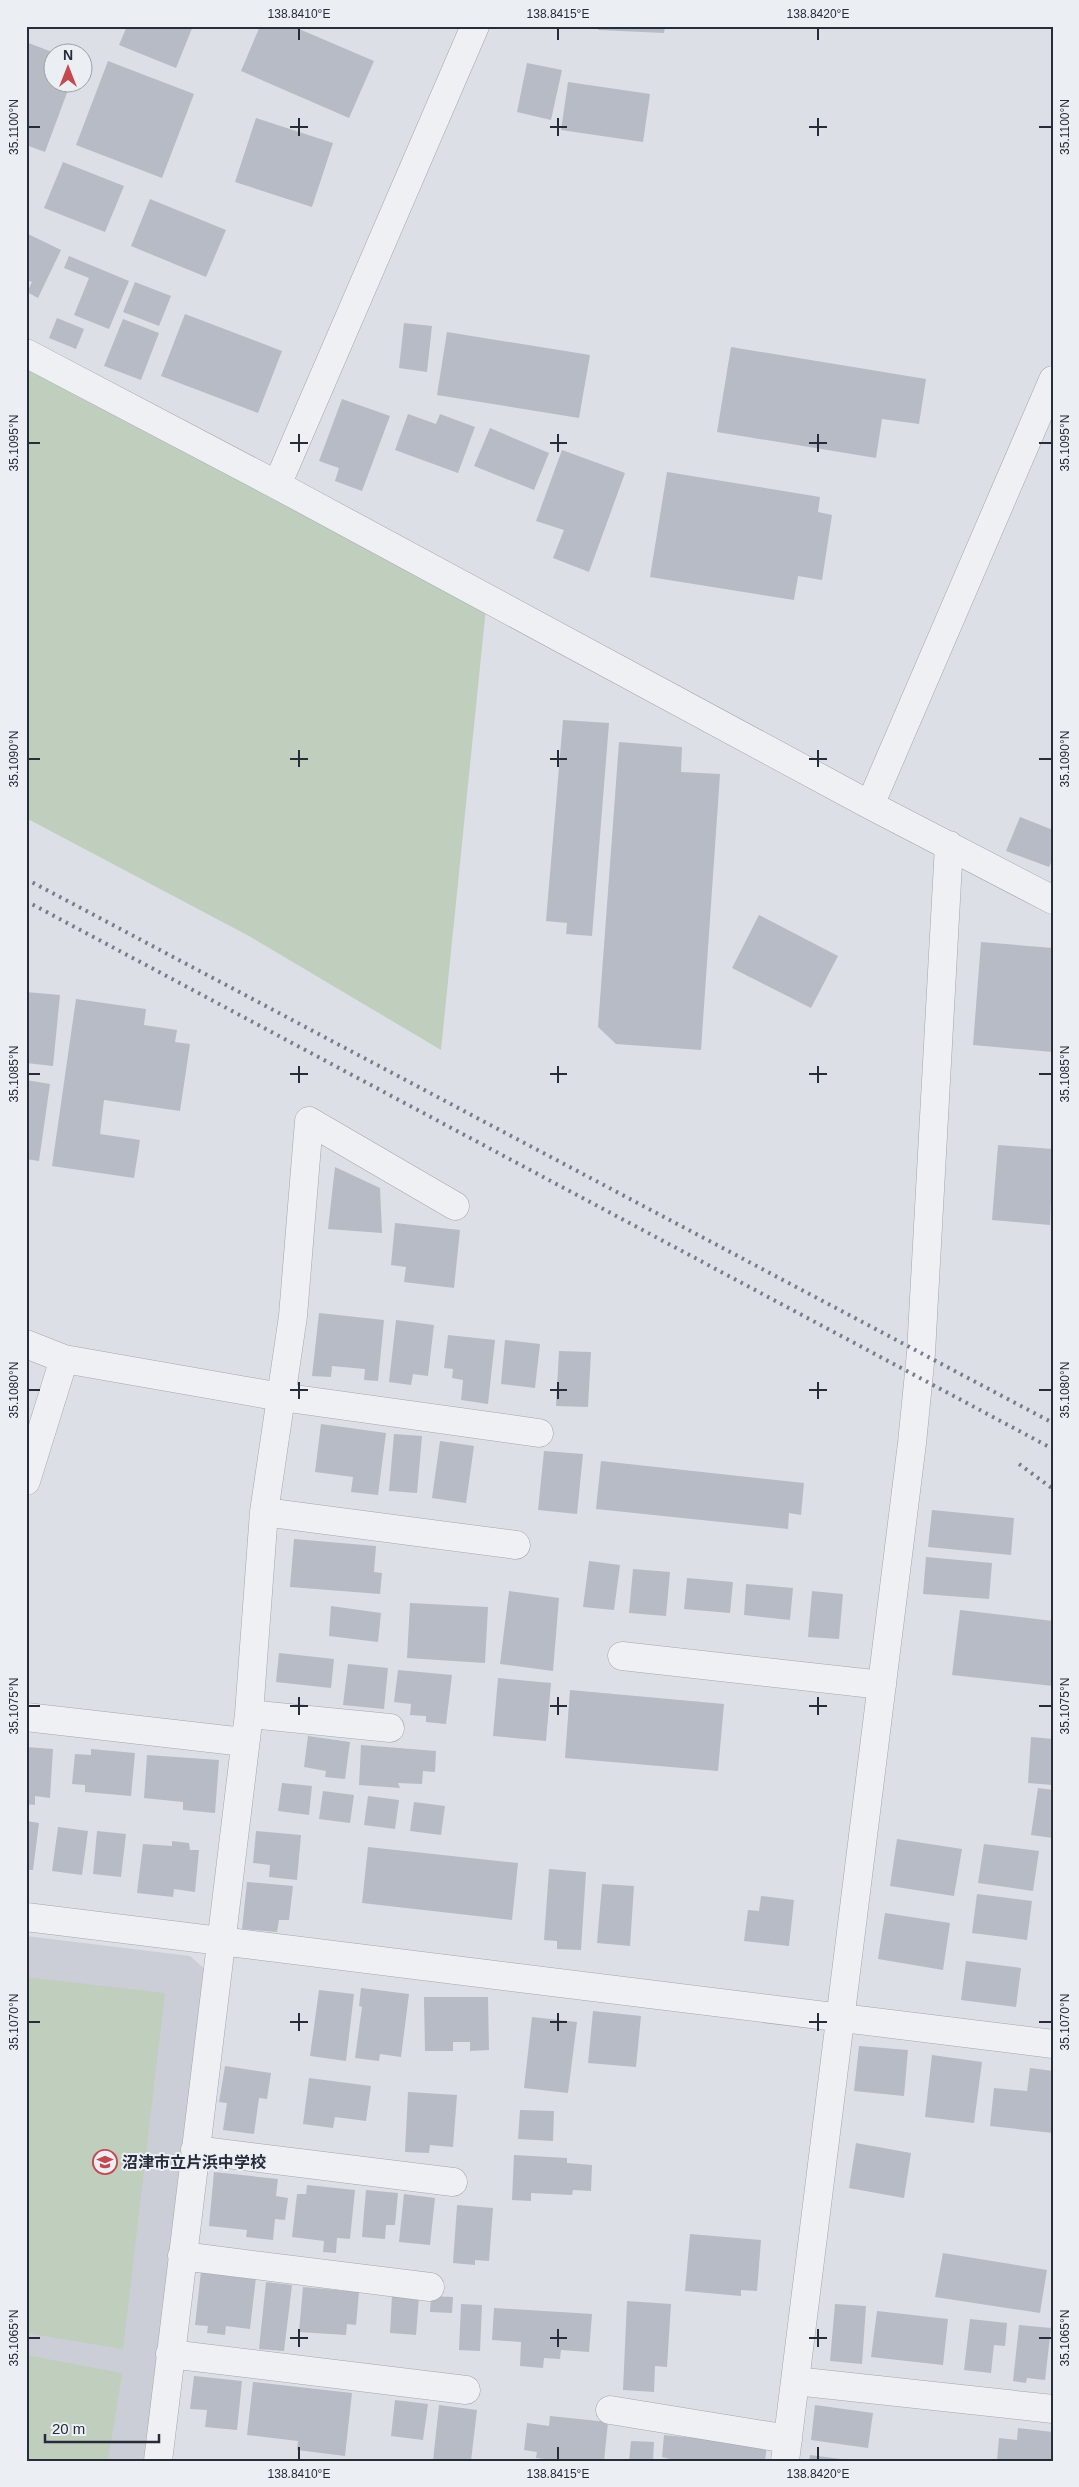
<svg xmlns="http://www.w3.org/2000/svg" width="1079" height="2487" viewBox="0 0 1079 2487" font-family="Helvetica,'Noto Sans JP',sans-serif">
	<rect width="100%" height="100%" fill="#dcdfe5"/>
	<path fill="#cbced6" d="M 26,1936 L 190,1956 L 208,1972 L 146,2461 L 26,2461 Z"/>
	<path fill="#c0cebe" d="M 26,354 L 487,598 L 441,1050 L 249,936 L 26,818 Z
		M 26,1977 L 165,1993 L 123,2349 L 26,2333 Z
		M 26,2355 L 122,2373 L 108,2461 L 26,2461 Z"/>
	<path fill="#b7bbc5" d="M 127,26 L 193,26 L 176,68 L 119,45 Z
		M 260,26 L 292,26 L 374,61 L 349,118 L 241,71 Z
		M 599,26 L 665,26 L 664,33 L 598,30 Z
		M 26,42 L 52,52 L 52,82 L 71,82 L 45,152 L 26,145 Z
		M 108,61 L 194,94 L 162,178 L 76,145 Z
		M 527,63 L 562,70 L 551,120 L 517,112 Z
		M 568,82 L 650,94 L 643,142 L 561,130 Z
		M 256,118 L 333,143 L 312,207 L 235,182 Z
		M 63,162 L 124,186 L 105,232 L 44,208 Z
		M 150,199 L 226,230 L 206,277 L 131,246 Z
		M 26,233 L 61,250 L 38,298 L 27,292 L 32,282 L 26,280 Z
		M 69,256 L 129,281 L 109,329 L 74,315 L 89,278 L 64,268 Z
		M 135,282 L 171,296 L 159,326 L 123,312 Z
		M 185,314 L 282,351 L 258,413 L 161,376 Z
		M 57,318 L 84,329 L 76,349 L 49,338 Z
		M 123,319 L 159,333 L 141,380 L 104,366 Z
		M 404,323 L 432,326 L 427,372 L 399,368 Z
		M 447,332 L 590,355 L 579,418 L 437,395 Z
		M 731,347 L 926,379 L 919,424 L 882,419 L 876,458 L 717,432 Z
		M 342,399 L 390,416 L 362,491 L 335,481 L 339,468 L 319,461 Z
		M 408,414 L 436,424 L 440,414 L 475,427 L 458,473 L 395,450 Z
		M 490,428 L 549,453 L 534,490 L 474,466 Z
		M 562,450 L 625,473 L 589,572 L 553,558 L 564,530 L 536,521 Z
		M 667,472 L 820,497 L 818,512 L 832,515 L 822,580 L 798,576 L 794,600 L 650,577 Z
		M 563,720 L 609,723 L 592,936 L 566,934 L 567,923 L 546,921 Z
		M 619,742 L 682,747 L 681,772 L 720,774 L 701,1050 L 616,1044 L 598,1027 Z
		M 1020,817 L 1053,830 L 1053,858 L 1049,867 L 1006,851 Z
		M 759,915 L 838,956 L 811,1008 L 732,968 Z
		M 981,942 L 1053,948 L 1053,1052 L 973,1045 Z
		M 26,992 L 60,995 L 53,1066 L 26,1063 Z
		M 76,999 L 146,1009 L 144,1025 L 177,1030 L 175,1042 L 190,1044 L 180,1111 L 104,1100 L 100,1134 L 140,1140 L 134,1178 L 52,1166 Z
		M 26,1080 L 50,1084 L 39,1161 L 26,1159 Z
		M 998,1145 L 1053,1149 L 1050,1225 L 992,1220 Z
		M 335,1167 L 380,1188 L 382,1233 L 328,1229 Z
		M 395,1223 L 460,1230 L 454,1288 L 404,1282 L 406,1267 L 391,1265 Z
		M 319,1313 L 384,1320 L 378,1381 L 364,1380 L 365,1369 L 332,1366 L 331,1377 L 312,1376 Z
		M 396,1320 L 434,1325 L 428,1376 L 413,1374 L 411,1385 L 389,1382 Z
		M 448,1335 L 495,1340 L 488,1404 L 461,1400 L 463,1380 L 452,1378 L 453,1369 L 444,1368 Z
		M 505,1340 L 540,1344 L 535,1388 L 501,1384 Z
		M 559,1351 L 591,1352 L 588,1407 L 556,1406 Z
		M 321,1424 L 386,1433 L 378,1495 L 351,1492 L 353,1477 L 315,1472 Z
		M 394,1434 L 422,1436 L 417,1493 L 389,1491 Z
		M 440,1441 L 474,1446 L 466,1503 L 432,1498 Z
		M 544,1451 L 583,1454 L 577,1514 L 538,1510 Z
		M 601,1461 L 804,1483 L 801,1515 L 789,1513 L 788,1529 L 596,1509 Z
		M 932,1510 L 1014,1518 L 1011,1555 L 928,1547 Z
		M 294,1539 L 376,1546 L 374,1572 L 382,1573 L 380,1594 L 290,1587 Z
		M 926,1557 L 992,1563 L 989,1599 L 923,1594 Z
		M 589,1561 L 620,1565 L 614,1610 L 583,1607 Z
		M 633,1569 L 670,1572 L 666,1616 L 629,1613 Z
		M 687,1578 L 733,1582 L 730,1613 L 684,1609 Z
		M 746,1584 L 793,1588 L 790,1620 L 744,1615 Z
		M 509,1591 L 559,1598 L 553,1671 L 500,1664 Z
		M 812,1591 L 843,1594 L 839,1639 L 808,1637 Z
		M 410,1603 L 488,1607 L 485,1663 L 407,1658 Z
		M 331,1606 L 381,1613 L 378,1642 L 329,1636 Z
		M 960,1610 L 1053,1621 L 1053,1686 L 952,1675 Z
		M 279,1653 L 334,1659 L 331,1688 L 276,1682 Z
		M 348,1664 L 388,1668 L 384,1709 L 343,1705 Z
		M 398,1670 L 452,1675 L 446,1724 L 426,1722 L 426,1716 L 410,1715 L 411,1704 L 394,1702 Z
		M 498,1678 L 551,1683 L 546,1741 L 493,1736 Z
		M 570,1690 L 724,1704 L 718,1771 L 565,1758 Z
		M 308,1736 L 350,1742 L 345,1779 L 325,1777 L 326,1771 L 304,1767 Z
		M 1031,1737 L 1053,1739 L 1053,1785 L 1028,1783 Z
		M 361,1745 L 436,1751 L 435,1772 L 423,1771 L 422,1784 L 398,1783 L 400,1788 L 359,1785 Z
		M 26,1747 L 53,1749 L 50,1798 L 35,1796 L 35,1805 L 26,1804 Z
		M 91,1749 L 135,1753 L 131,1796 L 85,1792 L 85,1785 L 72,1784 L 75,1754 L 91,1755 Z
		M 147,1755 L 219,1760 L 215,1813 L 183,1810 L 183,1802 L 144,1798 Z
		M 282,1783 L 312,1786 L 309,1815 L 278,1811 Z
		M 1038,1788 L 1053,1790 L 1053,1838 L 1031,1835 Z
		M 323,1791 L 354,1795 L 350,1823 L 319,1819 Z
		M 368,1796 L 399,1800 L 395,1829 L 364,1825 Z
		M 414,1802 L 445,1806 L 441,1835 L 410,1831 Z
		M 26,1821 L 39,1823 L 33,1870 L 26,1870 Z
		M 58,1827 L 88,1831 L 82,1875 L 52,1871 Z
		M 97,1831 L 126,1834 L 121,1877 L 93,1874 Z
		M 256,1831 L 301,1835 L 297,1880 L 269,1877 L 270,1865 L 253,1863 Z
		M 897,1839 L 962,1849 L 954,1896 L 890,1886 Z
		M 172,1841 L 189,1843 L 190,1850 L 199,1850 L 195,1892 L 174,1889 L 173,1897 L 137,1893 L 143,1844 L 172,1846 Z
		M 984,1844 L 1039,1851 L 1033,1891 L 978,1883 Z
		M 368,1847 L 518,1863 L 512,1920 L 362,1903 Z
		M 549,1869 L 586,1872 L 581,1950 L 557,1949 L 557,1941 L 544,1940 Z
		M 247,1882 L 293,1886 L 289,1920 L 279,1920 L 277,1932 L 242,1929 Z
		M 602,1884 L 634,1886 L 630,1946 L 597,1943 Z
		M 977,1894 L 1032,1901 L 1027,1940 L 972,1933 Z
		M 761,1896 L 794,1900 L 789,1946 L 744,1941 L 748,1910 L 759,1911 Z
		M 885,1913 L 950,1923 L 943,1970 L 878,1959 Z
		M 966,1961 L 1021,1968 L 1016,2007 L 961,2000 Z
		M 361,1988 L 409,1994 L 401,2057 L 380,2054 L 379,2061 L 355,2058 L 362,2007 L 359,2006 Z
		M 319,1990 L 354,1994 L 346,2061 L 310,2056 Z
		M 424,1997 L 488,1997 L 489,2050 L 470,2051 L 470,2042 L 453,2042 L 453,2051 L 425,2051 Z
		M 593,2011 L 641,2016 L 636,2067 L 588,2063 Z
		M 532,2017 L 577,2022 L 568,2093 L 524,2088 Z
		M 859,2046 L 908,2050 L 904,2096 L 854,2091 Z
		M 932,2055 L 982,2062 L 974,2123 L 925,2117 Z
		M 225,2066 L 271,2073 L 267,2099 L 259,2098 L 254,2134 L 223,2130 L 227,2103 L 219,2102 Z
		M 1030,2068 L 1053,2071 L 1053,2133 L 990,2126 L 994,2088 L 1027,2091 Z
		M 309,2078 L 371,2086 L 366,2121 L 335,2117 L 333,2128 L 303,2124 Z
		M 408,2092 L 457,2095 L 453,2147 L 430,2145 L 429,2153 L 405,2152 Z
		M 520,2110 L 554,2111 L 553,2141 L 518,2139 Z
		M 856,2143 L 911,2153 L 904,2198 L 849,2188 Z
		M 514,2155 L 567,2158 L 567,2163 L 592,2165 L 591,2191 L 573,2190 L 572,2195 L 531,2193 L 531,2201 L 512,2200 Z
		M 214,2172 L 278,2179 L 276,2196 L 288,2198 L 285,2220 L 275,2219 L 273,2240 L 246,2237 L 247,2230 L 209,2226 Z
		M 307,2185 L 355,2190 L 350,2239 L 337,2238 L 336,2253 L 323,2252 L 324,2241 L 292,2237 L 297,2194 L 306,2194 Z
		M 366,2190 L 398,2193 L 395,2225 L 386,2225 L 385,2239 L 362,2237 Z
		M 404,2194 L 435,2198 L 430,2245 L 399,2242 Z
		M 457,2205 L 493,2208 L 489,2261 L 475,2260 L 475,2265 L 453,2263 Z
		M 690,2234 L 761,2240 L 757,2291 L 741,2290 L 741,2296 L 685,2291 Z
		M 943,2253 L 1047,2270 L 1040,2313 L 935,2297 Z
		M 201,2271 L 256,2277 L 250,2329 L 226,2326 L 225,2335 L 207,2333 L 208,2326 L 195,2325 Z
		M 266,2282 L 292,2285 L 284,2351 L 259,2349 Z
		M 303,2287 L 359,2292 L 356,2325 L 347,2324 L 346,2335 L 299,2332 Z
		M 392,2295 L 419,2297 L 416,2335 L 390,2333 Z
		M 431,2296 L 453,2297 L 452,2313 L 430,2312 Z
		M 627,2301 L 671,2304 L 667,2367 L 655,2366 L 654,2392 L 623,2390 Z
		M 461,2304 L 482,2305 L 480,2351 L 459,2350 Z
		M 835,2304 L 866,2306 L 862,2364 L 830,2361 Z
		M 494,2308 L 592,2314 L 589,2352 L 561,2350 L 560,2359 L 544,2358 L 543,2368 L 520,2366 L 521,2342 L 492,2340 Z
		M 877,2311 L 948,2319 L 943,2365 L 871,2357 Z
		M 970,2319 L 1007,2323 L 1005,2346 L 994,2345 L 991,2373 L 964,2370 Z
		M 1019,2325 L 1051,2328 L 1045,2380 L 1027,2378 L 1026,2383 L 1013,2381 Z
		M 194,2376 L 242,2381 L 237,2430 L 205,2427 L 207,2410 L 190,2409 Z
		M 253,2382 L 352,2393 L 345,2456 L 297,2450 L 298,2441 L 247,2435 Z
		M 395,2400 L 428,2404 L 423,2440 L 391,2436 Z
		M 439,2405 L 477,2410 L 471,2461 L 433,2461 Z
		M 815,2405 L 873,2413 L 868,2448 L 811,2440 Z
		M 550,2416 L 608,2422 L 604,2461 L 562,2461 L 536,2458 L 537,2452 L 524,2450 L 527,2423 L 549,2426 Z
		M 1018,2428 L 1053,2432 L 1053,2461 L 997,2461 L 999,2438 L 1017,2440 Z
		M 664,2435 L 767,2445 L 765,2461 L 677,2461 L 662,2457 Z
		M 631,2441 L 654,2442 L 653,2461 L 629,2461 Z
		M 810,2455 L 849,2460 L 848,2461 L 809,2461 Z"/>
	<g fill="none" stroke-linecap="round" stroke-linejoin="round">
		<defs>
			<path id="street" d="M 26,353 L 277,485 L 870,805 L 1053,900
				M 277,485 L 475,26
				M 870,805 L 1053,380
				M 26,1344 L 64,1359 L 281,1397 L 539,1433
				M 26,1481 L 64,1359
				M 264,1512 L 516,1545
				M 622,1656 L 882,1685
				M 249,1714 L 390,1728
				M 26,1717 L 244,1742
				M 26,1917 L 1053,2044
				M 195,2150 L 453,2182
				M 182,2256 L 430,2287
				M 170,2354 L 466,2390
				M 795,2381 L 1053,2409
				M 610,2410 L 788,2439
				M 158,2461 L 249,1714 L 264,1512 L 293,1316 L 309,1121 L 455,1206
				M 785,2461 L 912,1443 L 921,1353 L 949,845"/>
		</defs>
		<use href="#street" stroke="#a2a6ae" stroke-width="29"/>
		<use href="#street" stroke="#eff0f4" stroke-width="28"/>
		<path stroke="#777d8d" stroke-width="4" stroke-dasharray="2.5 5" stroke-linecap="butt" d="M 26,879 L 1053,1423
			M 26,901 L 1053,1449
			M 1019,1464 L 1053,1489"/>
	</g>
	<path fill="none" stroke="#272c3a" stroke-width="2" d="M 299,28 L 299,40M 558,28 L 558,40M 818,28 L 818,40M 299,118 L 299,136M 558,118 L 558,136M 818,118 L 818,136M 28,127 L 40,127M 290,127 L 308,127M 550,127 L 567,127M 809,127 L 827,127M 1039,127 L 1052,127M 299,434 L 299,452M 558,434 L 558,452M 818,434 L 818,452M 28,443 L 40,443M 290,443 L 308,443M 550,443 L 567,443M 809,443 L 827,443M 1039,443 L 1052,443M 299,750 L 299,767M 558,750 L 558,767M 818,750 L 818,767M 28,759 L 40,759M 290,759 L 308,759M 550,759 L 567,759M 809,759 L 827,759M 1039,759 L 1052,759M 299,1066 L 299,1083M 558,1066 L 558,1083M 818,1066 L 818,1083M 28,1074 L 40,1074M 290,1074 L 308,1074M 550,1074 L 567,1074M 809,1074 L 827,1074M 1039,1074 L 1052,1074M 299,1382 L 299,1399M 558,1382 L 558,1399M 818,1382 L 818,1399M 28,1390 L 40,1390M 290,1390 L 308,1390M 550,1390 L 567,1390M 809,1390 L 827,1390M 1039,1390 L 1052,1390M 299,1697 L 299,1715M 558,1697 L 558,1715M 818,1697 L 818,1715M 28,1706 L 40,1706M 290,1706 L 308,1706M 550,1706 L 567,1706M 809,1706 L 827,1706M 1039,1706 L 1052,1706M 299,2013 L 299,2031M 558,2013 L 558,2031M 818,2013 L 818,2031M 28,2022 L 40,2022M 290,2022 L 308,2022M 550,2022 L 567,2022M 809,2022 L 827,2022M 1039,2022 L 1052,2022M 299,2329 L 299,2347M 558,2329 L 558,2347M 818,2329 L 818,2347M 28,2338 L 40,2338M 290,2338 L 308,2338M 550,2338 L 567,2338M 809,2338 L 827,2338M 1039,2338 L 1052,2338M 299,2447 L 299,2460M 558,2447 L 558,2460M 818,2447 L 818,2460"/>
	<defs>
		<symbol id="school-ring" viewBox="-11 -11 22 22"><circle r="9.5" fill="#ebeef3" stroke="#c2494e" stroke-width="1.5"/><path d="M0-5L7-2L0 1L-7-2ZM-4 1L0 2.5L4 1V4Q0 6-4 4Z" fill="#c2494e"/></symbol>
	</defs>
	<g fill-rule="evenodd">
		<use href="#school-ring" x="91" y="2148" width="28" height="28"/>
	</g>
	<g text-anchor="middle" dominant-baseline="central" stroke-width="4" stroke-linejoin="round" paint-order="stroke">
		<g font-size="16" font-weight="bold" fill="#272c3a" stroke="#ebeef3" text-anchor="start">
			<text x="122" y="2162">沼津市立片浜中学校</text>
		</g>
	</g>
	<rect width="1079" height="2487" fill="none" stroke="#ebeef3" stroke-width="55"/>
	<g transform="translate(68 68)"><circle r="24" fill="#ebeef3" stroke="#9da0a9"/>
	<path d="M0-4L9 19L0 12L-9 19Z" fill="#c2494e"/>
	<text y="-8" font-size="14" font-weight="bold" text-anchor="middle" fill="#272c3a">N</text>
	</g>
	<path d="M45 2434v8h114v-8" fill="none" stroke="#272c3a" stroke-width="2.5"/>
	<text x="52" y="2434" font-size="15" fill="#272c3a" stroke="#ebeef3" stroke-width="4" paint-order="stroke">20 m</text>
	<rect x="28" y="28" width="1024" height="2432" fill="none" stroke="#272c3a" stroke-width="2"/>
	<g font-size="12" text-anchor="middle" fill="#272c3a">
		<text x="299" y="18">138.8410°E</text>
		<text x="558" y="18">138.8415°E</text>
		<text x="818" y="18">138.8420°E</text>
		<text transform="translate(14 127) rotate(-90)" y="4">35.1100°N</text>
		<text transform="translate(1065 127) rotate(-90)" y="4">35.1100°N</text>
		<text transform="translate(14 443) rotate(-90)" y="4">35.1095°N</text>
		<text transform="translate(1065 443) rotate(-90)" y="4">35.1095°N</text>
		<text transform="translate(14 759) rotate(-90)" y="4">35.1090°N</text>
		<text transform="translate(1065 759) rotate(-90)" y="4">35.1090°N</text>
		<text transform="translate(14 1074) rotate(-90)" y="4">35.1085°N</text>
		<text transform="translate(1065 1074) rotate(-90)" y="4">35.1085°N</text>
		<text transform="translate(14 1390) rotate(-90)" y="4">35.1080°N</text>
		<text transform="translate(1065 1390) rotate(-90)" y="4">35.1080°N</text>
		<text transform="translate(14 1706) rotate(-90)" y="4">35.1075°N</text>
		<text transform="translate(1065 1706) rotate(-90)" y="4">35.1075°N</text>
		<text transform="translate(14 2022) rotate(-90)" y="4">35.1070°N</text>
		<text transform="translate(1065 2022) rotate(-90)" y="4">35.1070°N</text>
		<text transform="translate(14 2338) rotate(-90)" y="4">35.1065°N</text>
		<text transform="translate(1065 2338) rotate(-90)" y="4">35.1065°N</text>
		<text x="299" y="2478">138.8410°E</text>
		<text x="558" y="2478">138.8415°E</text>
		<text x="818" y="2478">138.8420°E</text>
	</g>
</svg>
